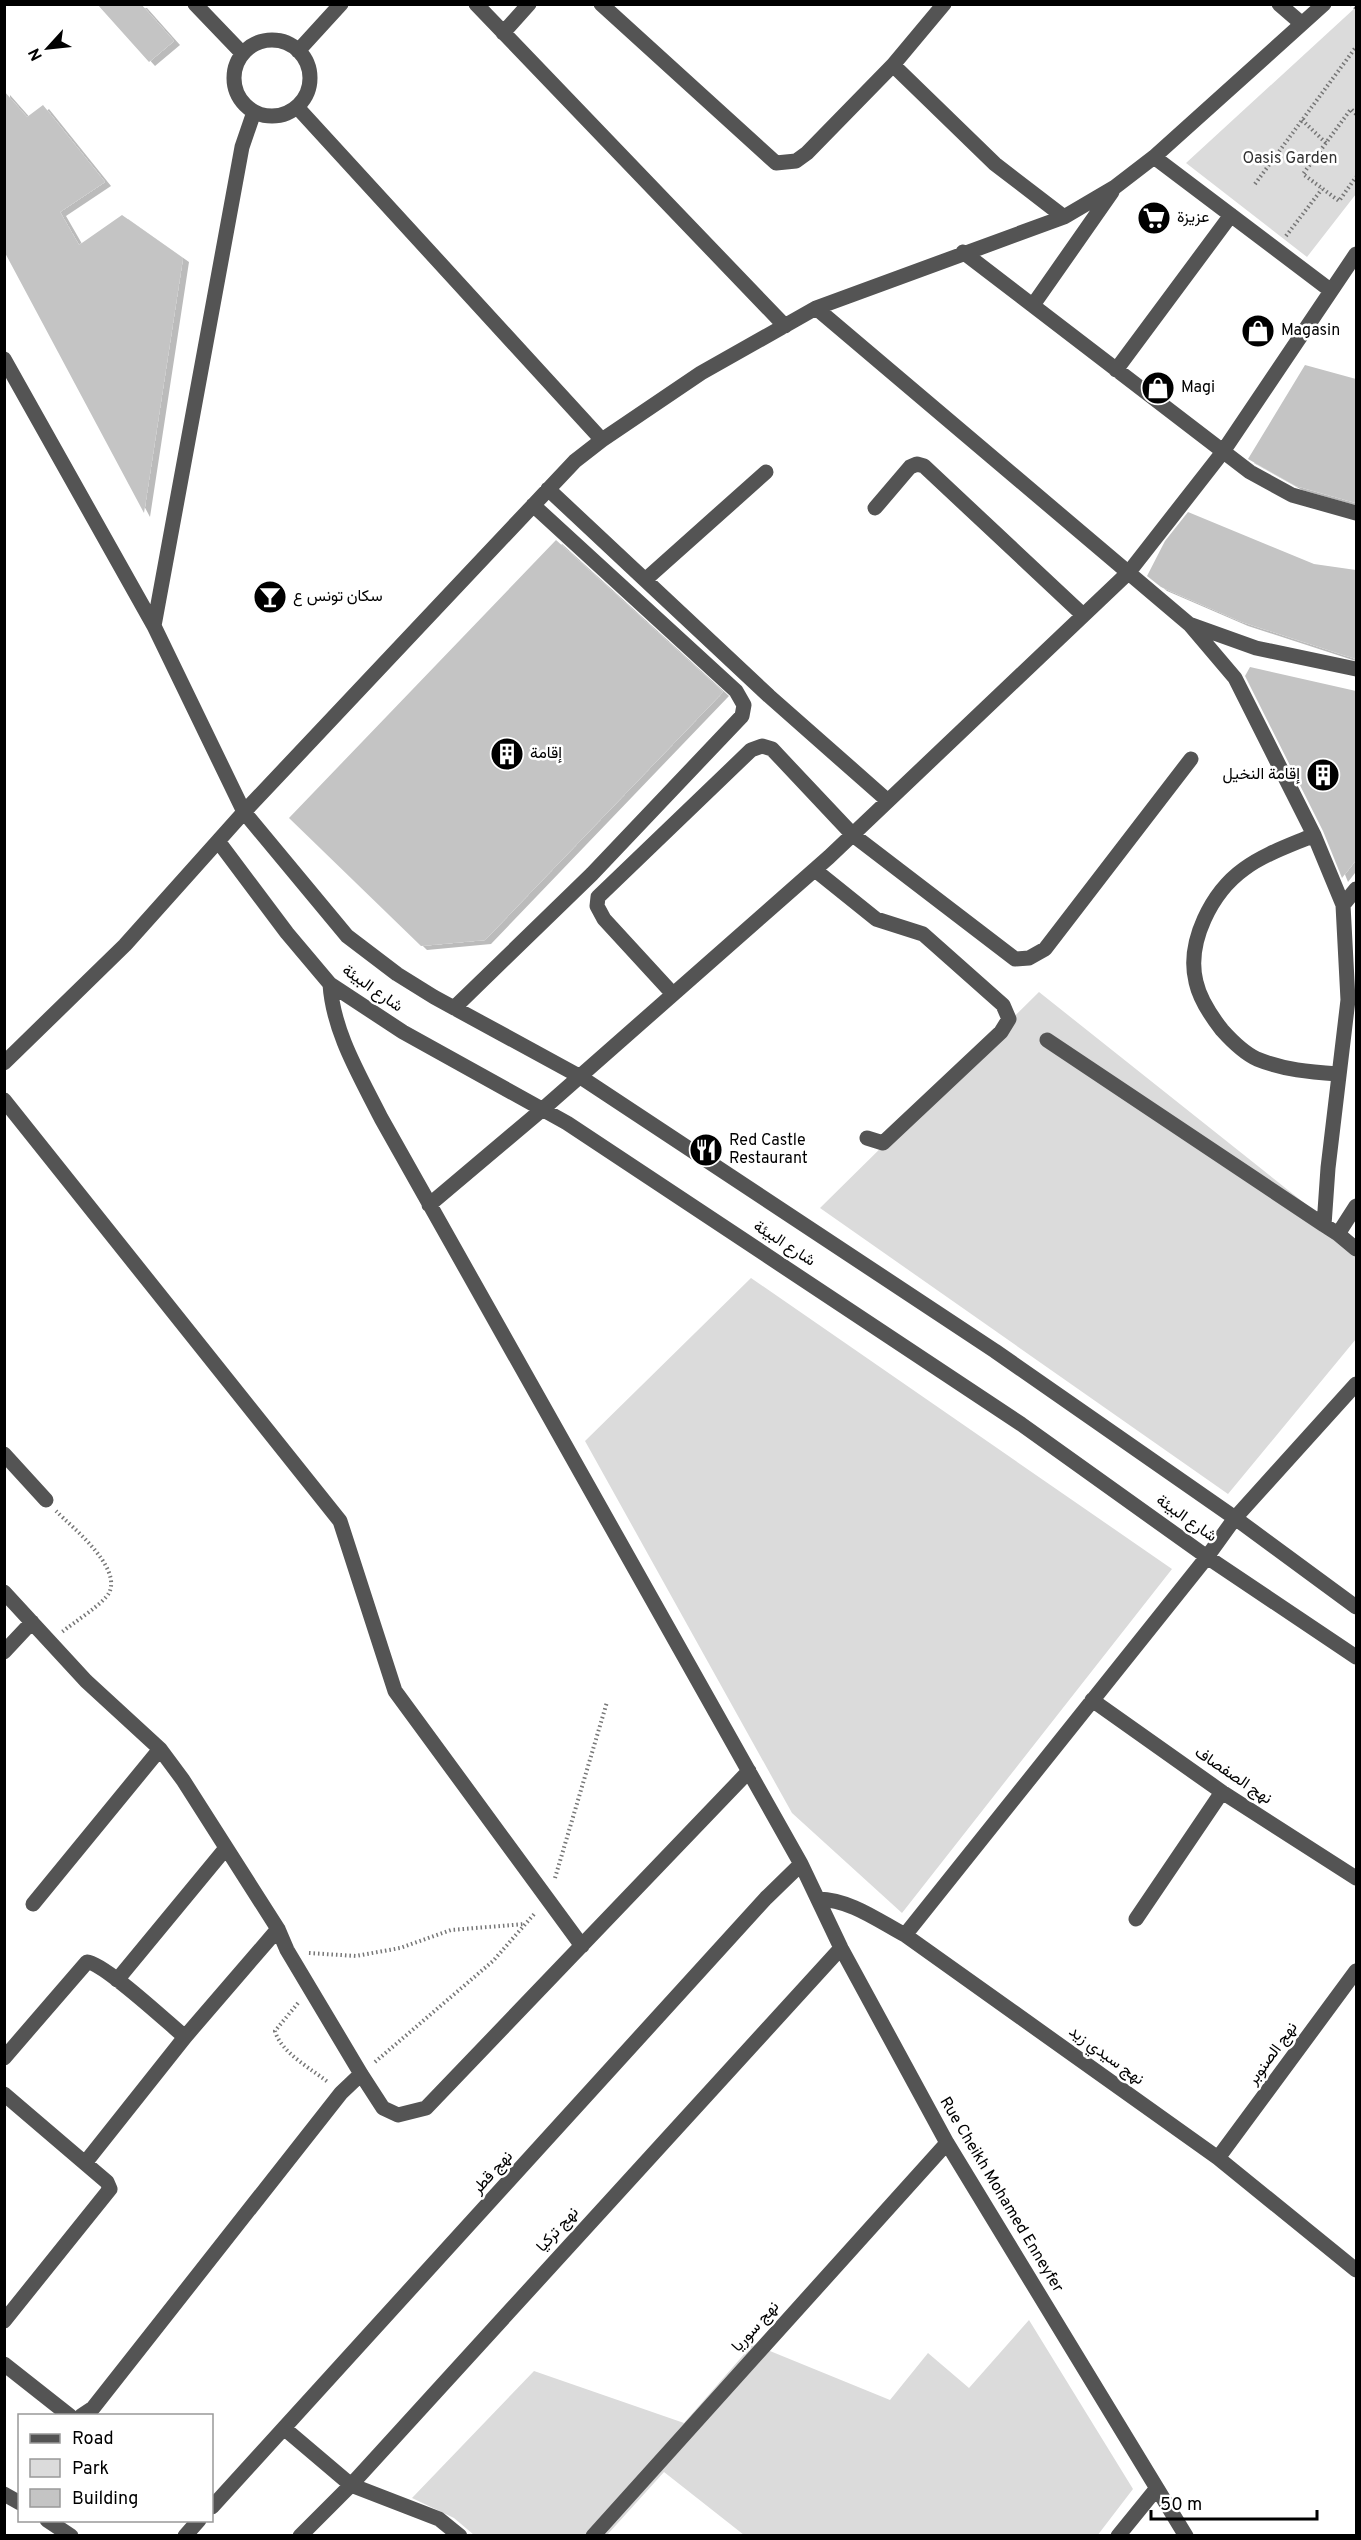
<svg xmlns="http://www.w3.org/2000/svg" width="1361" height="2540" viewBox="0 0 1361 2540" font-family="Overpass,Vazirmatn,sans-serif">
	<defs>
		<filter id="shadow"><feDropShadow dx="6" dy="4" stdDeviation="0" flood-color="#0004"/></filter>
	</defs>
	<rect width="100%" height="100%" fill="#fff"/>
	<path fill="#dbdbdb" d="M 1356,7 L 1356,194 L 1307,257 L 1186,163 Z
		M 1039,992 L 1356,1244 L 1356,1339 L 1228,1494 L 820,1208 Z
		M 751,1278 L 1172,1569 L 902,1913 L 792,1813 L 585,1441 Z
		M 1029,2320 L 1133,2489 L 1097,2536 L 744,2535 L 664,2472 L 607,2535 L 474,2535 L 454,2518 L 412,2498 L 534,2371 L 684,2423 L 753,2344 L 890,2400 L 928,2353 L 969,2388 Z"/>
	<path fill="#c4c4c4" filter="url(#shadow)" d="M 97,4 L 141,4 L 174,41 L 149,62 Z
		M 4,91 L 27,117 L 43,105 L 105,182 L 60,212 L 79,245 L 122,215 L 183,258 L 144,513 L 4,251 Z
		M 1305,365 L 1356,379 L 1356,503 L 1296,486 L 1248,459 Z
		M 1188,512 L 1314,564 L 1356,570 L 1356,659 L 1242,622 L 1161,587 L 1147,576 L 1165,541 Z
		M 556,540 L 723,692 L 485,940 L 421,946 L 289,818 Z
		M 1250,667 L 1356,691 L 1356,860 L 1342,878 L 1323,831 L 1245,676 Z"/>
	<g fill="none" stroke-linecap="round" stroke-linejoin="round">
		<path stroke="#767676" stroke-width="4" stroke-dasharray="1.5 3" stroke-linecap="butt" d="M 1351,4 L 1356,8
			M 1356,114 L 1351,109 L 1303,174 L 1339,201 L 1356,177
			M 1302,120 L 1326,143
			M 1255,184 L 1356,47
			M 1286,236 L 1322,189
			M 56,1511 C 73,1528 122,1567 109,1593 C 103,1604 73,1623 62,1632
			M 555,1878 L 607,1702
			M 309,1953 L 356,1956 L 400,1948 L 451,1930 L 525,1924
			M 298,2003 L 275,2031 C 281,2053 312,2069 329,2083
			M 375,2062 L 493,1961 L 536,1912"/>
		<path stroke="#545454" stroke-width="15" d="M 195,4 L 242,53
			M 476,4 L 785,326
			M 601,4 L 776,163 L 796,161 L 807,153 L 893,65 L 944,4
			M 1279,4 L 1301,23
			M 503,33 L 529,4
			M234 78a38 38 0 1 1 76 0a38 38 0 1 1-76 0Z
			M 298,51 L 341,4
			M 893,65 L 995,164 L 1064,217
			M 297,107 L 602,440
			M 1154,157 L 1330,290
			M 963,252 L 1250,472 L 1292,495 L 1356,513
			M 1033,305 L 1112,192
			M 816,308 L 1189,624 L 1256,648 L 1356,669
			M 4,359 L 154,626 L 244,812 L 347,936 L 397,974 L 434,997 L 579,1076 L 995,1351 L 1235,1518 L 1356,1607
			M 1116,370 L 1231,215
			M 548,489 L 769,696 L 888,801
			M 875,508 L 910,467 L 917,464 L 924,466 L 1083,615
			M 645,580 L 766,472
			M 1190,625 L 1235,678 L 1314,835 L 1343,905 L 1348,1000 L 1328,1168 L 1324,1225 L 1338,1234
			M 154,626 L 242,147 L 254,112
			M 1314,835 C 1291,845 1264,854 1244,869 C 1212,892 1186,942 1196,982 C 1200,1000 1211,1016 1222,1030 C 1231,1040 1244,1053 1257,1059 C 1284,1070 1310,1072 1338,1074
			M 218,841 L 287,933 L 330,984 L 403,1032 L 567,1123 L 1021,1424 L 1207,1557 L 1356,1657
			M 815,870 L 876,919 L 923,934 L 1003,1005 L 1009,1019 L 1001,1032 L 883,1143 L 867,1138
			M 1343,905 L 1356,889
			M 330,984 C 333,1032 360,1076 381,1118 L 801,1864 L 841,1948 L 947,2143 L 1186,2536
			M 672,993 L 604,919 L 597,906 L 598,897 L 751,750 L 762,746 L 772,749 L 853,835 L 1015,959 L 1029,958 L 1045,949 L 1191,759
			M 454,1008 L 592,874 L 742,716 L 744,705 L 736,691 L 533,505
			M 1047,1040 L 1324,1225
			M 4,1063 L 125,945 L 244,812 L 575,461 L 602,440 L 701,373 L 816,308 L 1064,217 L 1115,187 L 1154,157 L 1324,4
			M 4,1100 L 340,1521 L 395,1691 L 582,1946
			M 429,1205 L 544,1108 L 829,857 L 1129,572 L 1222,453 L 1356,254
			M 1356,1206 L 1338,1234 L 1356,1249
			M 4,1454 L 46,1500
			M 4,1592 L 86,1681 L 160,1749 L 183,1780 L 278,1929 L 287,1950 L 361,2074 L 383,2108 L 398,2115 L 426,2108 L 749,1771
			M 4,1652 L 32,1622
			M 1092,1700 L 1222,1792 L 1356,1878
			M 818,1899 C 851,1900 877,1920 905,1935 L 1218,2158 L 1356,2270
			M 33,1904 L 160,1749
			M 1136,1919 L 1222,1792
			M 905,1935 L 1207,1557 L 1235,1518 L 1356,1384
			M 117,1980 L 226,1848
			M 4,2058 L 87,1962 C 104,1963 168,2023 185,2037
			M 4,2094 L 107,2182 L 110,2189 L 4,2321
			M 1218,2158 L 1356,1971
			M 85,2163 L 185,2037 L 278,1929
			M 4,2364 L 70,2416
			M 81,2416 L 93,2408 L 341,2093 L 361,2074
			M 285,2429 L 351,2485 L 439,2519 L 460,2536
			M 4,2494 L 20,2503
			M 212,2507 L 766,1898 L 801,1864
			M 47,2520 L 71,2536
			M 185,2536 L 199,2520
			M 300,2536 L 351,2485 L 841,1948
			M 593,2536 L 947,2143
			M 1118,2536 L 1157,2488"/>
	</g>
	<defs>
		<symbol id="supermarket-disc" viewBox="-11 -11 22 22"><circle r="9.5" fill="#000" stroke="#fff"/><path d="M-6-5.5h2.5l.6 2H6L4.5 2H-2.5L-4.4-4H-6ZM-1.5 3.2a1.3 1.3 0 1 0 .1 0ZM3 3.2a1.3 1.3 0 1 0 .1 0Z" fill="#fff"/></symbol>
		<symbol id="shop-disc" viewBox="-11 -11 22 22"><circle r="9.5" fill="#000" stroke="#fff"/><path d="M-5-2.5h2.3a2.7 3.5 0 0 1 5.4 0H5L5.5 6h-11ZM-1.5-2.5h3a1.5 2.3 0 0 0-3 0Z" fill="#fff"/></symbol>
		<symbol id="bar-disc" viewBox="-11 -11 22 22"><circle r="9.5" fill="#000" stroke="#fff"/><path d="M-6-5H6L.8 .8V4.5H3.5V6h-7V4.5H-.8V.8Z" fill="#fff"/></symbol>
		<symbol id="building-disc" viewBox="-11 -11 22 22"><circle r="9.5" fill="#000" stroke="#fff"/><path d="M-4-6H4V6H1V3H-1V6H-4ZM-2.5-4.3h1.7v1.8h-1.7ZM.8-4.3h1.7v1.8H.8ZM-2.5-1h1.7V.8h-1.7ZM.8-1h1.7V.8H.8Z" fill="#fff"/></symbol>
		<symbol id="restaurant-disc" viewBox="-11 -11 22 22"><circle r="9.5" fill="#000" stroke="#fff"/><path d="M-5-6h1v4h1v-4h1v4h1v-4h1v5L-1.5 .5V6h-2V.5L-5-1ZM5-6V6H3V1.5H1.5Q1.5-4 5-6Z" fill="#fff"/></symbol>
	</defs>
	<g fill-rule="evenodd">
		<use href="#supermarket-disc" x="1135" y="199" width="38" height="38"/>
		<use href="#shop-disc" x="1239" y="312" width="38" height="38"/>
		<use href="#shop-disc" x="1139" y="369" width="38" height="38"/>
		<use href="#bar-disc" x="251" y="578" width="38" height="38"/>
		<use href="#building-disc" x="488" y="735" width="38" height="38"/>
		<use href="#building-disc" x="1304" y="756" width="38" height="38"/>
		<use href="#restaurant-disc" x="687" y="1131" width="38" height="38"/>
	</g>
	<g text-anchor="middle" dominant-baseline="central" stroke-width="5" stroke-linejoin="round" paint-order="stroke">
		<g font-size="16" fill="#323232" stroke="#fff">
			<text x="1290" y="159">Oasis Garden</text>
		</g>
		<g font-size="16" fill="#000" stroke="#fff" text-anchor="start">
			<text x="1177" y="218">عزيزة</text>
			<text x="1281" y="331">Magasin</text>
			<text x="1181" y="388">Magi</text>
			<text x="293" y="597">سكان تونس ع</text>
			<text x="530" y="754">إقامة</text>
			<text x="1300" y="775" text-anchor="end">إقامة النخيل</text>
			<text x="729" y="1141">Red Castle<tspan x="729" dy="18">Restaurant</tspan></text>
		</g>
		<g font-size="16" fill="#000" stroke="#fff">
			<text transform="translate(372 989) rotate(35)">شارع البيئة</text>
			<text transform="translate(784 1244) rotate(33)">شارع البيئة</text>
			<text transform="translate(1186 1519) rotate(35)">شارع البيئة</text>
			<text transform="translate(1233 1776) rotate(34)">نهج الصفصاف</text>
			<text transform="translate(1273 2054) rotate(-54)">نهج الصنوبر</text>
			<text transform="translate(1106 2056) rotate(36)">نهج سيدي زيد</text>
			<text transform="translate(493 2173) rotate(-48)">نهج قطر</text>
			<text transform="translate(1001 2195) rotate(59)">Rue Cheikh Mohamed Enneyfer</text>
			<text transform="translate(558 2230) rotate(-48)">نهج تركيا</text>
			<text transform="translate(756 2327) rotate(-48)">نهج سوريا</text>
		</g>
	</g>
	<rect width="1361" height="2540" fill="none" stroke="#000000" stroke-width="12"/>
	<rect x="18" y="2414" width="195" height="108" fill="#ffffff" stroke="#999999" stroke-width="1.5"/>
	<rect x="30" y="2434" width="30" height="9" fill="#545454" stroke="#999999" stroke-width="1.5"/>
	<text x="72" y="2444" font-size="18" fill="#000000">Road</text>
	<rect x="30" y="2459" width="30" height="18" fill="#dbdbdb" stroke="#999999" stroke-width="1.5"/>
	<text x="72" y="2474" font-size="18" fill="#000000">Park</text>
	<rect x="30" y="2489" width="30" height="18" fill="#c4c4c4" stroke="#999999" stroke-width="1.5"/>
	<text x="72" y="2504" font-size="18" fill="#000000">Building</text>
	<g transform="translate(48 48) rotate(243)" stroke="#ffffff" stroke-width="4.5" paint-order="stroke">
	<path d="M0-4.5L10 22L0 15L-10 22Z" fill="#000000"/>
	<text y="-9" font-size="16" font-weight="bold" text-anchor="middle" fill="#000000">N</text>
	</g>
	<path d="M1151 2510v9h166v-9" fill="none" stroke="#000000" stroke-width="3"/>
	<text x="1160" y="2510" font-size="18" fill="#000000" stroke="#ffffff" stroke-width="4.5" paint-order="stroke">50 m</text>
</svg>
